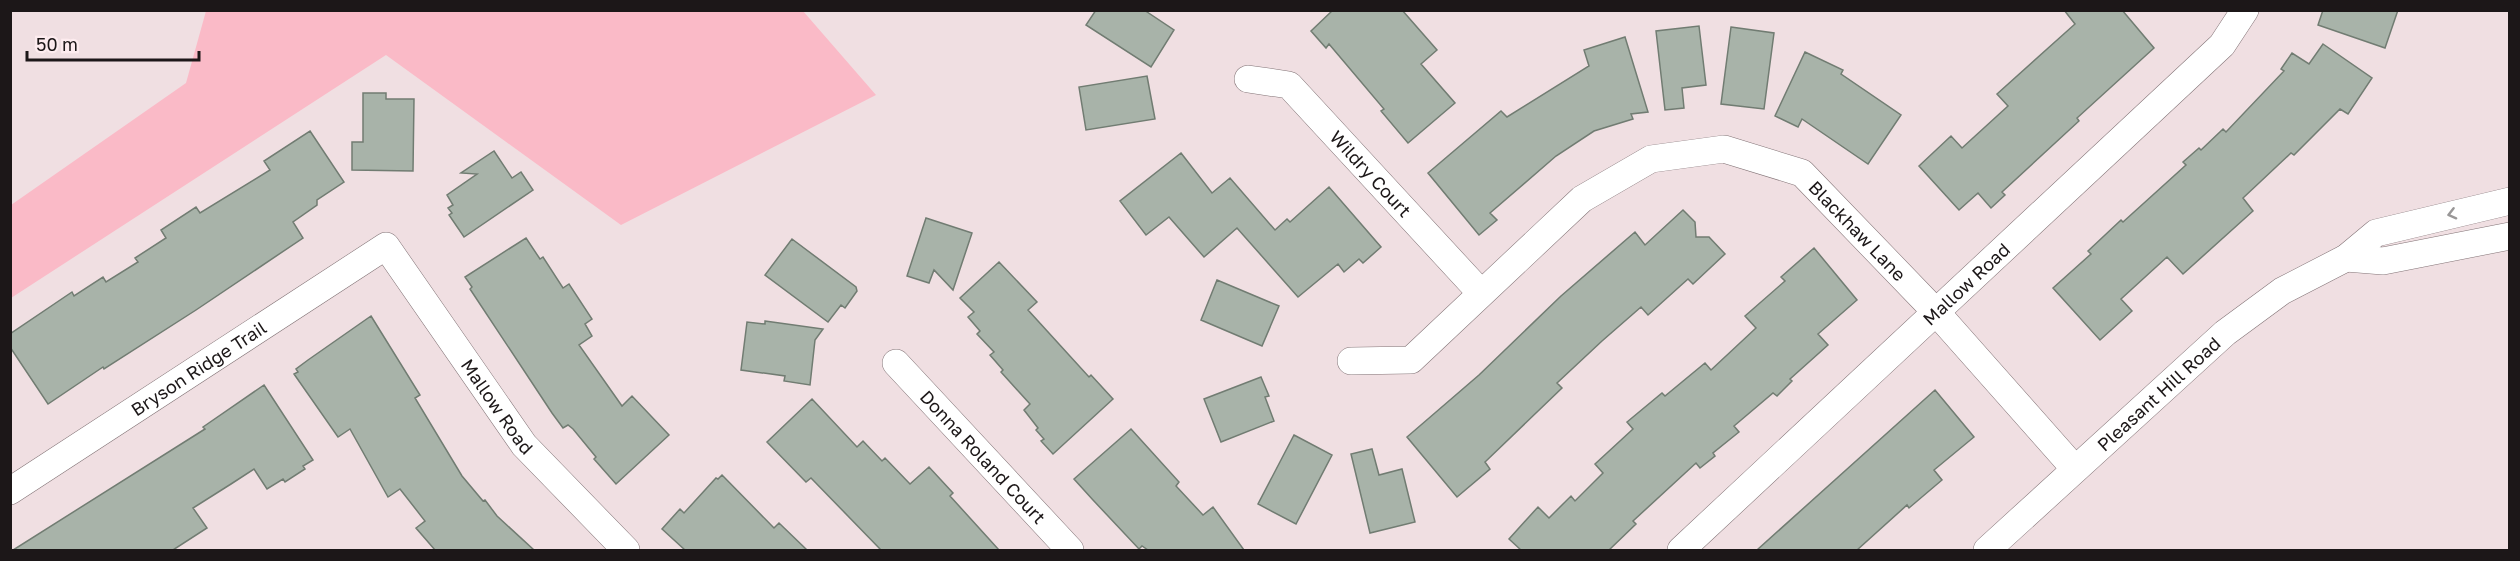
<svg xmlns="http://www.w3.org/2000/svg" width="2520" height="561" viewBox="0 0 2520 561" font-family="'Golos Text',sans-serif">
	<rect width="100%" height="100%" fill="#f0dfe2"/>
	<path fill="#fabac7" d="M 206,11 L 803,11 L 876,95 L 621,225 L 386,55 L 11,298 L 11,205 L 186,83 Z"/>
	<path fill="#a8b3a9" stroke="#717c72" stroke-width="1.5" d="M 1096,10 L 1144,10 L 1174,30 L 1151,67 L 1086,25 Z
		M 1333,10 L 1402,10 L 1437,50 L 1421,64 L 1455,103 L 1408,143 L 1381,111 L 1384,109 L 1329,44 L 1326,48 L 1311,31 Z
		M 2064,10 L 2122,10 L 2154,48 L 2077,118 L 2079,121 L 2002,192 L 2005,195 L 1991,208 L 1978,193 L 1959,210 L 1919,166 L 1951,136 L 1962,148 L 2008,106 L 1997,94 L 2075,24 Z
		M 2323,10 L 2398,10 L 2385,48 L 2318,25 Z
		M 1699,26 L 1706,85 L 1682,88 L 1684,108 L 1665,110 L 1656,31 Z
		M 1731,27 L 1774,33 L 1764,109 L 1721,104 Z
		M 1625,37 L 1648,112 L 1631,114 L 1633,119 L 1594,131 L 1556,156 L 1490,213 L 1497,220 L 1479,235 L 1428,173 L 1501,111 L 1507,117 L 1589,66 L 1584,50 Z
		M 2323,44 L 2372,78 L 2348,114 L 2340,109 L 2294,155 L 2291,153 L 2243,198 L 2253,211 L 2183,274 L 2167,257 L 2121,299 L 2132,311 L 2100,340 L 2053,288 L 2091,254 L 2088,251 L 2121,220 L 2123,222 L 2186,165 L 2183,162 L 2199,148 L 2201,150 L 2223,129 L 2226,132 L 2284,71 L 2281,69 L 2292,53 L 2309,64 Z
		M 1805,52 L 1843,70 L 1841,74 L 1901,115 L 1868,164 L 1802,119 L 1798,127 L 1775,116 Z
		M 1147,76 L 1155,119 L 1086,130 L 1079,87 Z
		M 363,93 L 386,93 L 386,99 L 414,99 L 413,171 L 352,170 L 352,142 L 363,142 Z
		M 310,131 L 344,182 L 317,200 L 317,205 L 293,222 L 303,238 L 196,310 L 104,369 L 103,367 L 48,404 L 10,347 L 10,334 L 72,292 L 74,296 L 103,277 L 106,282 L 138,262 L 135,258 L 166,238 L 161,230 L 196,207 L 200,213 L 270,170 L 264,161 Z
		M 494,151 L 512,178 L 521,172 L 533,190 L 464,237 L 449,215 L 452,213 L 448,208 L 453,205 L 447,195 L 477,174 L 461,173 Z
		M 1181,153 L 1212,193 L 1230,178 L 1275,230 L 1287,219 L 1290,222 L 1329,187 L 1381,247 L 1363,263 L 1359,259 L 1344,272 L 1338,264 L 1298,297 L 1237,228 L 1204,257 L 1169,217 L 1146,235 L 1120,201 Z
		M 1683,210 L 1695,222 L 1696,237 L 1709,237 L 1725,254 L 1693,284 L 1688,279 L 1648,315 L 1641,307 L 1602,341 L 1557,383 L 1562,388 L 1485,462 L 1490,469 L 1457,497 L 1407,437 L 1479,375 L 1561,296 L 1635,232 L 1645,245 Z
		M 926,218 L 972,233 L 953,290 L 934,270 L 929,283 L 907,276 Z
		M 526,238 L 540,259 L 543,257 L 563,288 L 569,284 L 592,319 L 585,324 L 592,336 L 579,345 L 622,406 L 632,396 L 669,435 L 616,484 L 594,459 L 596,457 L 573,429 L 568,425 L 563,428 L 552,413 L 470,289 L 472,287 L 465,277 Z
		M 792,239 L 856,287 L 857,291 L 845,308 L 841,305 L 828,322 L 765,275 Z
		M 1814,248 L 1857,300 L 1818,334 L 1828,345 L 1790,379 L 1792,381 L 1777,396 L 1773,393 L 1734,426 L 1739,432 L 1713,453 L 1715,456 L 1700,468 L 1696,463 L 1633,521 L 1636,524 L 1609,550 L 1521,550 L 1509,539 L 1538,507 L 1549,518 L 1571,496 L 1575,501 L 1603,473 L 1595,464 L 1633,429 L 1627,422 L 1662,393 L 1665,396 L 1705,363 L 1711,370 L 1756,328 L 1745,316 L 1785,281 L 1781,277 Z
		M 999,262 L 1037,302 L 1028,310 L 1089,377 L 1091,375 L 1113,399 L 1053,454 L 1041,441 L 1044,439 L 1036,430 L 1038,428 L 1024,410 L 1030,404 L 1001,372 L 1003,370 L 990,355 L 994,352 L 977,334 L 980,331 L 968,317 L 974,312 L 960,298 Z
		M 1217,280 L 1279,306 L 1262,346 L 1201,320 Z
		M 371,316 L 420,395 L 415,398 L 462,476 L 483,501 L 485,500 L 497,516 L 534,550 L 435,550 L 416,528 L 425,521 L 400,489 L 388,497 L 350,429 L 338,437 L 294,374 L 298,372 L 296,369 L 308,360 Z
		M 765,321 L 823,329 L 815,340 L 810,385 L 784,381 L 785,376 L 741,370 L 747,322 L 765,324 Z
		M 1261,377 L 1269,396 L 1265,397 L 1274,421 L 1221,442 L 1204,399 Z
		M 264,385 L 313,460 L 303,466 L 305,469 L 285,482 L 283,479 L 267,489 L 254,469 L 231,484 L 193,508 L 207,528 L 173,550 L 13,550 L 205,429 L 203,427 Z
		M 1935,390 L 1974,437 L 1934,470 L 1942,480 L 1909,508 L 1907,505 L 1857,550 L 1757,550 Z
		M 812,399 L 857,447 L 863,441 L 882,461 L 885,458 L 910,484 L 929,467 L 953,493 L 950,496 L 999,550 L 881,550 L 811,478 L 806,482 L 767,442 Z
		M 1131,429 L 1179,482 L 1176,486 L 1203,515 L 1213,507 L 1244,550 L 1148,550 L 1142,546 L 1139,549 L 1093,500 L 1074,479 Z
		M 1294,435 L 1332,455 L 1296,524 L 1258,504 Z
		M 1372,449 L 1379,475 L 1402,469 L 1415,522 L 1370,533 L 1351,454 Z
		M 722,475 L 774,528 L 779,523 L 807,550 L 685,550 L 662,529 L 680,509 L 684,513 L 716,478 L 718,479 Z"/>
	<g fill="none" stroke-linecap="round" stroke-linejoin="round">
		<defs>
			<g id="street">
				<path id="s1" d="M 1248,79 L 1289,85 L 1481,293"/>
				<path d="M 2346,258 L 2383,261 L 2510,236"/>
				<path id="s2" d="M 1351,361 L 1411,360 L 1582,199 L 1651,159 L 1724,149 L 1802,173 L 1936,312 L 2075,469"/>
				<path id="s3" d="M 896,363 L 1070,550"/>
				<path id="s4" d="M 10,491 L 386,246 L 524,445 L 626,550"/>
				<path id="s5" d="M 1681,550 L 2222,45 L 2245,10"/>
				<path id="s6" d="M 1987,550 L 2225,333 L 2282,291 L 2346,258 L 2376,233 L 2510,201"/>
			</g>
		</defs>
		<use href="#street" stroke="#837477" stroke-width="28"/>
		<use href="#street" stroke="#fff" stroke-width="27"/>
	</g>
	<defs><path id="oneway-chevron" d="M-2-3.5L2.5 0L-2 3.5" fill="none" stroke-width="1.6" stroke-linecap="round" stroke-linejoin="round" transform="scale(1.5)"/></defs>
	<use stroke="#999797" href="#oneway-chevron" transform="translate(2452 214) rotate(166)"/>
	<g text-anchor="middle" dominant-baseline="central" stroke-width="6" stroke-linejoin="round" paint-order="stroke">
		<g font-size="18" fill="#1c1718" stroke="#fdecef">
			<text stroke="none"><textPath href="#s1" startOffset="162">Wildry Court</textPath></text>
			<text stroke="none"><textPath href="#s2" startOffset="610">Blackhaw Lane</textPath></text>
			<text stroke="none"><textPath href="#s5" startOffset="390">Mallow Road</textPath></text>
			<text stroke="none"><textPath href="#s4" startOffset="225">Bryson Ridge Trail</textPath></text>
			<text stroke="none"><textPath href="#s6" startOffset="232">Pleasant Hill Road</textPath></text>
			<text stroke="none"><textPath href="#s4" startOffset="644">Mallow Road</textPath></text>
			<text stroke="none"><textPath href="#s3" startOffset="128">Donna Roland Court</textPath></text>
		</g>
	</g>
	<rect width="2520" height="561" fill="none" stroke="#1c1718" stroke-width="24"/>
	<path d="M27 51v9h172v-9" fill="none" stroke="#1c1718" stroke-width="3"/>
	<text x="36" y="51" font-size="18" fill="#1c1718" stroke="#fdecef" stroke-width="4.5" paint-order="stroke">50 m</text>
</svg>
